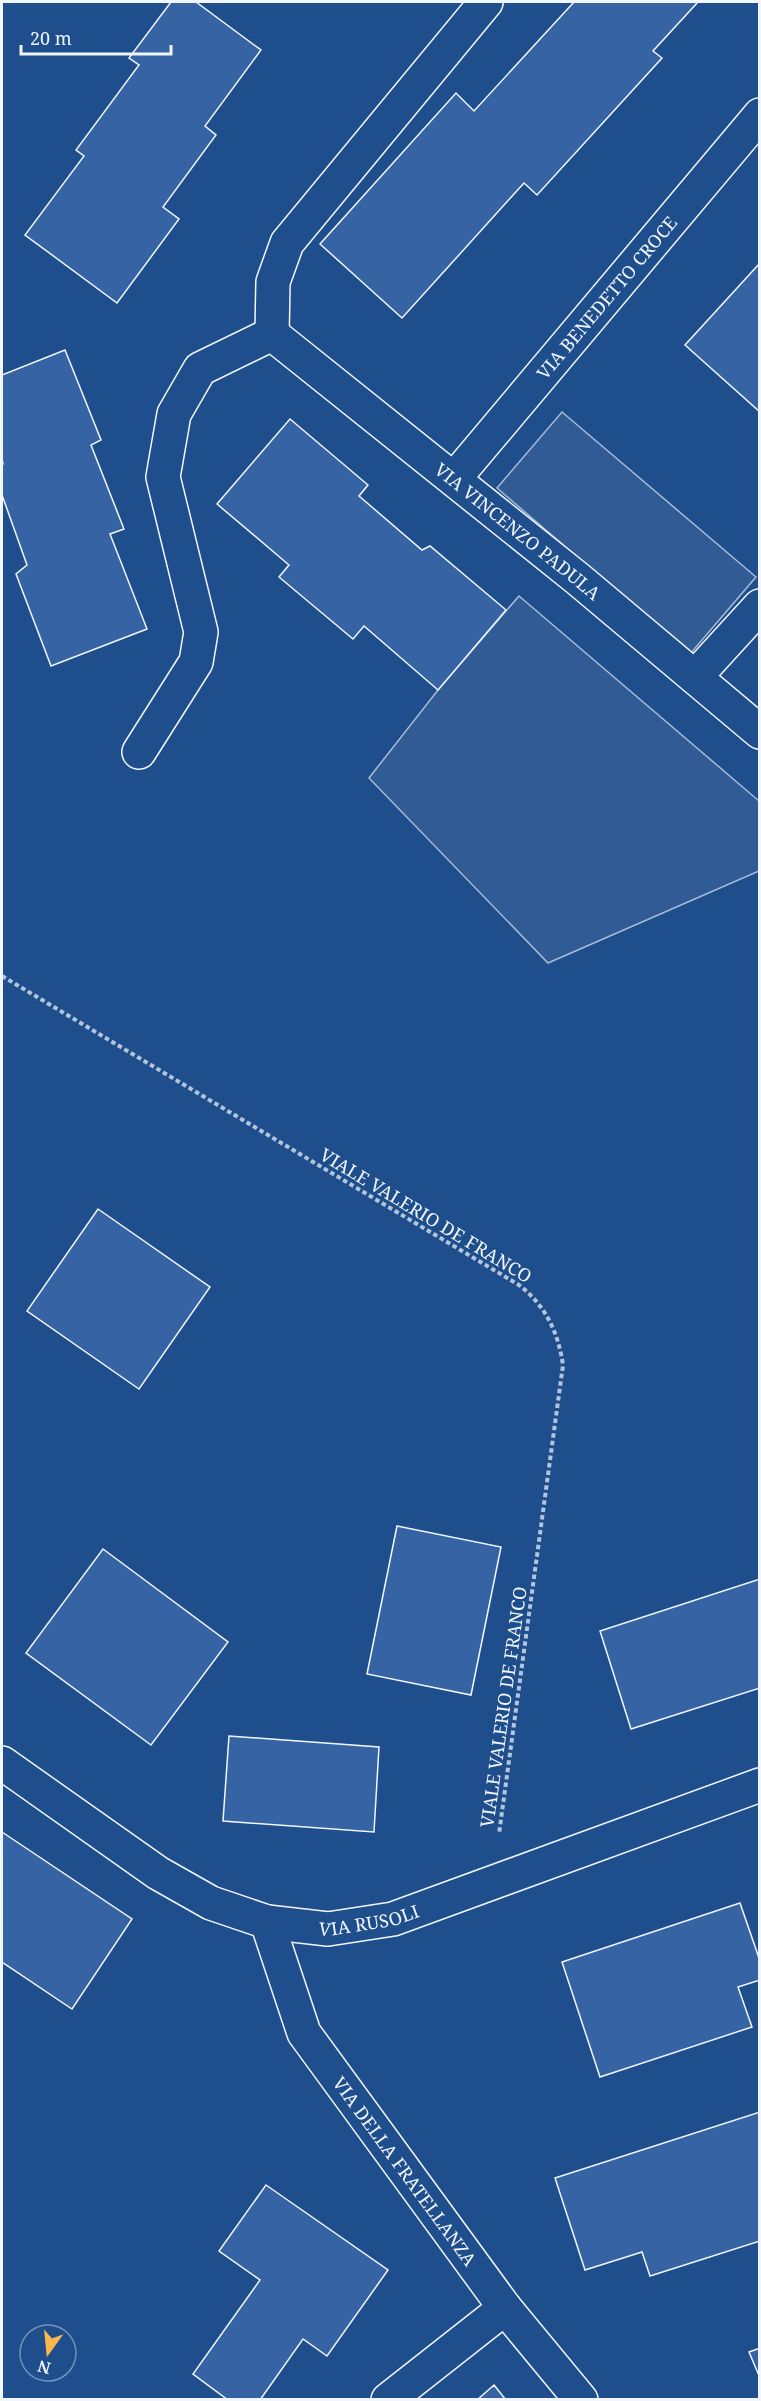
<svg xmlns="http://www.w3.org/2000/svg" width="761" height="2401" viewBox="0 0 761 2401" font-family="'Noto Serif',serif">
	<rect width="100%" height="100%" fill="#1f4e8c"/>
	<path fill="#305b95" stroke="#a8bbd7" stroke-width="1.5" d="M 562,412 L 756,577 L 690,654 L 497,488 Z
		M 519,596 L 759,801 L 759,871 L 548,963 L 369,778 L 438,690 Z"/>
	<path fill="#3563a3" stroke="#f2f6ff" stroke-width="1.5" d="M 171,2 L 196,2 L 261,50 L 205,126 L 216,135 L 163,207 L 179,219 L 117,303 L 25,235 L 84,156 L 76,150 L 139,65 L 129,58 Z
		M 574,2 L 698,2 L 653,51 L 662,58 L 537,195 L 524,183 L 402,318 L 320,244 L 456,93 L 474,111 Z
		M 760,263 L 760,412 L 685,345 Z
		M 65,350 L 101,440 L 91,445 L 124,529 L 110,534 L 147,629 L 51,666 L 16,574 L 27,565 L 2,495 L 2,466 L 3,464 L 2,459 L 2,375 Z
		M 290,419 L 368,485 L 359,496 L 422,550 L 430,546 L 506,610 L 438,690 L 364,626 L 353,639 L 279,577 L 289,565 L 217,504 Z
		M 98,1209 L 210,1287 L 139,1389 L 27,1311 Z
		M 397,1526 L 501,1547 L 471,1695 L 367,1674 Z
		M 103,1549 L 228,1642 L 151,1745 L 26,1653 Z
		M 760,1579 L 760,1688 L 631,1729 L 600,1631 Z
		M 229,1736 L 379,1747 L 374,1832 L 223,1821 Z
		M 2,1832 L 132,1919 L 72,2009 L 2,1962 Z
		M 740,1903 L 760,1961 L 760,1980 L 738,1987 L 752,2027 L 600,2077 L 562,1962 Z
		M 760,2112 L 760,2241 L 650,2276 L 642,2252 L 585,2270 L 555,2178 Z
		M 266,2185 L 388,2270 L 327,2356 L 303,2339 L 260,2400 L 228,2400 L 193,2374 L 260,2280 L 219,2251 Z
		M 760,2348 L 760,2378 L 749,2352 Z
		M 494,2385 L 506,2400 L 477,2400 Z"/>
	<g fill="none" stroke-linecap="round" stroke-linejoin="round">
		<defs>
			<g id="street">
				<path id="s1" d="M 272,334 L 578,579 L 760,732"/>
				<path d="M 272,334 L 273,282 L 287,243 L 486,2"/>
				<path id="s2" d="M 454,479 L 760,115"/>
				<path d="M 695,677 L 760,606"/>
				<path d="M 139,752 L 196,662 L 201,632 L 163,477 L 174,414 L 200,369 L 272,334"/>
				<path id="s3" d="M 2,1763 L 158,1873 L 211,1903 L 267,1922 L 328,1929 L 393,1919 L 760,1785"/>
				<path id="s4" d="M 267,1922 L 304,2033 L 505,2308 L 581,2400"/>
				<path d="M 388,2400 L 505,2308"/>
			</g>
		</defs>
		<use href="#street" stroke="#f2f6ff" stroke-width="36"/>
		<path stroke="#b3c4dc" stroke-width="4" stroke-dasharray="4.5 3" stroke-linecap="butt" d="M 2,976 L 519,1285 C 546,1306 558,1332 563,1365 L 499,1834"/>
		<use href="#street" stroke="#1f4e8c" stroke-width="33"/>
	</g>
	<g text-anchor="middle" dominant-baseline="central" stroke-width="4.5" stroke-linejoin="round" paint-order="stroke">
		<g font-size="18" fill="#f2f6ff" stroke="#1f4e8c">
			<text stroke="none"><textPath href="#s2" startOffset="237">VIA BENEDETTO CROCE</textPath></text>
			<text stroke="none"><textPath href="#s1" startOffset="315">VIA VINCENZO PADULA</textPath></text>
			<text transform="translate(426 1215) rotate(31)">VIALE VALERIO DE FRANCO</text>
			<text transform="translate(503 1707) rotate(-82)">VIALE VALERIO DE FRANCO</text>
			<text stroke="none"><textPath href="#s3" startOffset="414">VIA RUSOLI</textPath></text>
			<text stroke="none"><textPath href="#s4" startOffset="288">VIA DELLA FRATELLANZA</textPath></text>
		</g>
	</g>
	<rect width="761" height="2401" fill="none" stroke="#f2f6ff" stroke-width="6"/>
	<g transform="translate(48 2353) rotate(195)"><circle r="28" fill="#1f4e8c" stroke="#7391ba" stroke-width="1.5"/>
	<path d="M0-4.5L10 22L0 15L-10 22Z" fill="#ffb74d"/>
	<text y="-9" font-size="16" font-weight="bold" text-anchor="middle" fill="#f2f6ff">N</text>
	</g>
	<path d="M21 45v9h150v-9" fill="none" stroke="#f2f6ff" stroke-width="3"/>
	<text x="30" y="45" font-size="18" fill="#f2f6ff" stroke="#1f4e8c" stroke-width="4.5" paint-order="stroke">20 m</text>
</svg>
